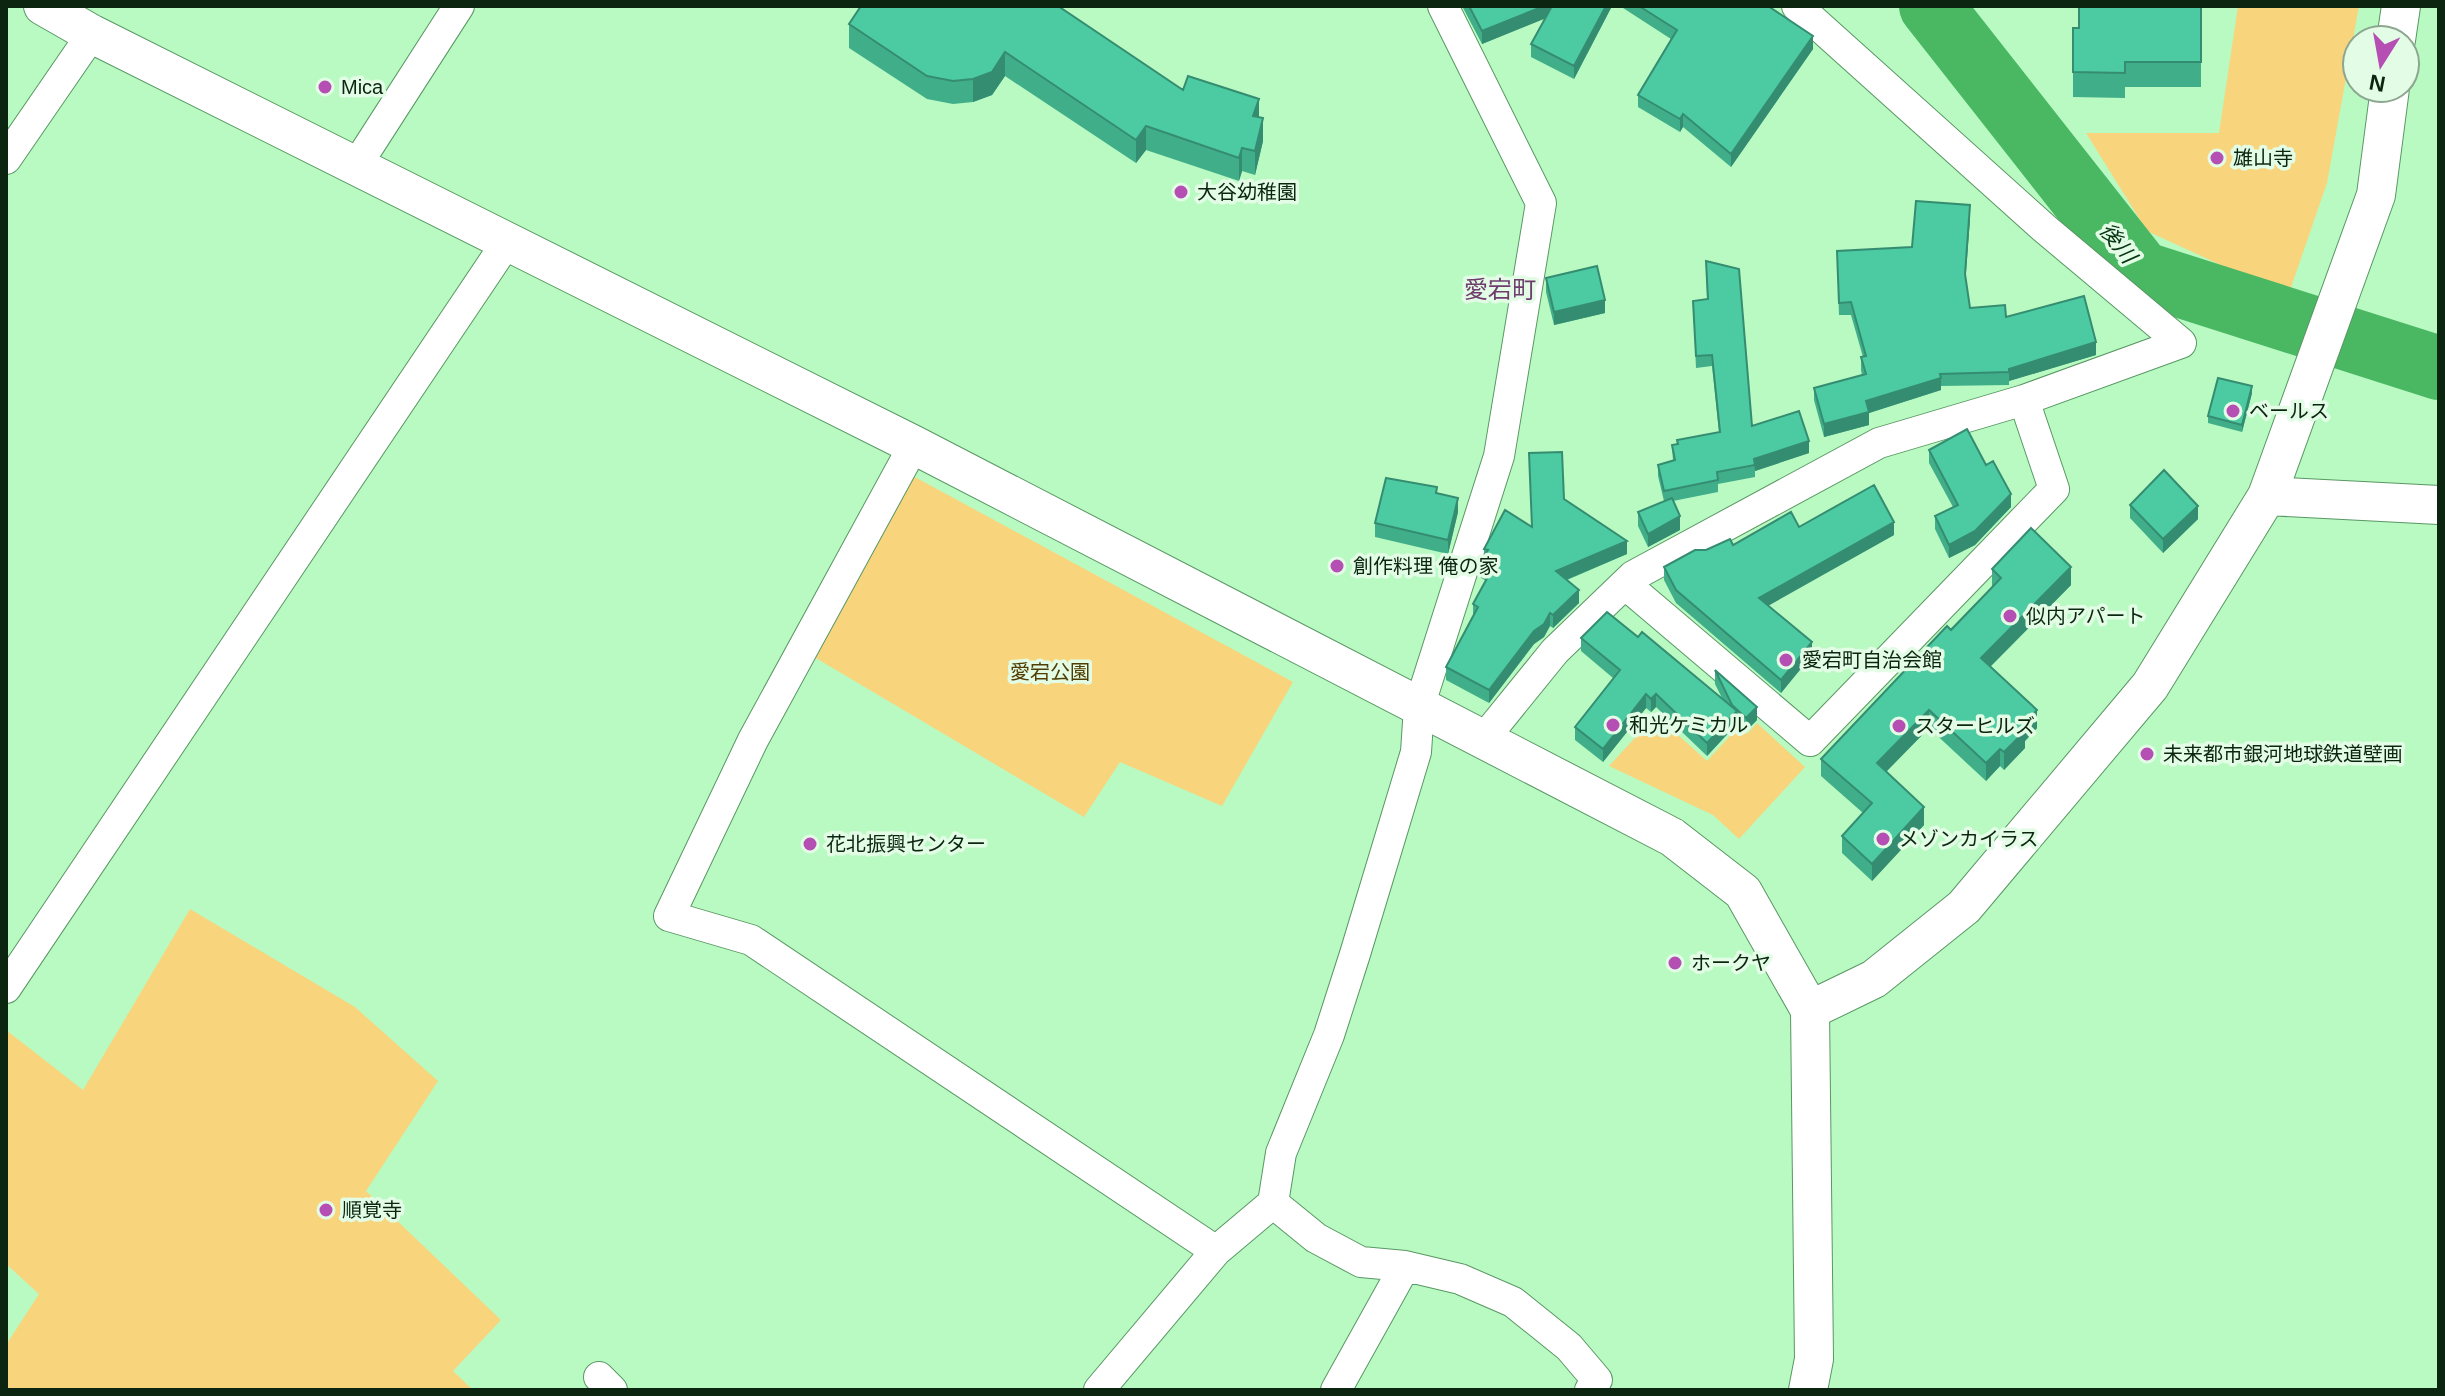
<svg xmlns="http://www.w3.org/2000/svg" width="2445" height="1396" viewBox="0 0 2445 1396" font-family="Arial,'Noto Sans JP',sans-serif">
	<rect width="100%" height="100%" fill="#b8fac1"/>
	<path fill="#f8d57d" d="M 2238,6 L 2359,6 L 2327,183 L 2288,296 L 2147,231 L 2086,133 L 2219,133 Z
		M 913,476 L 1293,682 L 1222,806 L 1120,762 L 1084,817 L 809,654 Z
		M 1656,715 L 1707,761 L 1739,726 L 1747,734 L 1757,723 L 1805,767 L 1739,839 L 1713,815 L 1609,766 Z
		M 190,909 L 355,1007 L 438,1081 L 366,1191 L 501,1320 L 453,1371 L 473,1390 L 6,1390 L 6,1345 L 39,1294 L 6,1264 L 6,1030 L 83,1090 Z"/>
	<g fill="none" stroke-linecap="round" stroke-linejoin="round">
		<path stroke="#4ab763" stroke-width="64" d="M 1931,6 L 2141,273 L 2439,368"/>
		<defs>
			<path id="minor" d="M 6,159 L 92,34
				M 356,166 L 459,6
				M 914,445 L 753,740 L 669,916 L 751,940 L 1216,1251
				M 1625,584 L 1810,741 L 2054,489 L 2024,400
				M 1482,741 L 1555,651 L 1633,576 L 1879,443 L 2024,400 L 2181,343 L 2044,228 L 1797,6
				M 6,988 L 507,242
				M 1273,1203 L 1316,1238 L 1361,1262 L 1405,1266 L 1460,1279 L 1513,1302 L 1569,1347 L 1597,1380 L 1590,1390
				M 599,1377 L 612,1390
				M 1099,1390 L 1216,1251 L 1273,1203 L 1281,1153 L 1329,1035 L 1355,954 L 1416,752 L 1419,707 L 1499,456 L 1541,203 L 1443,6
				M 1336,1390 L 1405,1266"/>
			<path id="tertiary" d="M 43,6 L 92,34 L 914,445 L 1672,837 L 1743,892 L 1810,1010 L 1814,1359 L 1808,1390
				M 2396,40 L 2401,6
				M 2267,496 L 2439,505
				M 1810,1010 L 1874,979 L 1964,907 L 2150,686 L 2267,496 L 2376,195 L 2390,88"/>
		</defs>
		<use href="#minor" stroke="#599764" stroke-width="32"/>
		<use href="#tertiary" stroke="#599764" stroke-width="40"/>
		<use href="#minor" stroke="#fff" stroke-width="30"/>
		<use href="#tertiary" stroke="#fff" stroke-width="38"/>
	</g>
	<path fill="#41ae8a" d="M 861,6 L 1183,90 L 1259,117 L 1263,141 L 1255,175 L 1242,171 L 1239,181 L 1146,150 L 1136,163 L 1005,76 L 992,95 L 973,102 L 953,104 L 927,99 L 849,48 L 849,24 Z
		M 1462,6 L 1612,6 L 1574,79 L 1531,57 L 1531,44 L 1545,18 L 1482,44 Z
		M 1620,6 L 1768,6 L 1813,49 L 1731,167 L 1683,127 L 1680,132 L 1638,107 L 1638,95 L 1671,39 Z
		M 2201,6 L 2201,87 L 2125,87 L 2125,98 L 2073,97 L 2073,28 Z
		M 1970,218 L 1965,278 L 1970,308 L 2006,317 L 2096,355 L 2009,381 L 2009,385 L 1941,386 L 1941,390 L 1869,413 L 1869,425 L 1824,437 L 1814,400 L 1814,388 L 1862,375 L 1861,370 L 1861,357 L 1863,357 L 1851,315 L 1839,315 L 1837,251 L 1912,247 Z
		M 1706,261 L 1752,426 L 1809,453 L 1755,471 L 1755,477 L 1718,484 L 1718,492 L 1673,501 L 1680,530 L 1648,547 L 1638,526 L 1638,512 L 1664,501 L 1658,476 L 1658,465 L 1673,461 L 1672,445 L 1719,432 L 1712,366 L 1696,368 L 1693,301 L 1707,299 Z
		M 1546,278 L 1605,313 L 1554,325 L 1546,292 Z
		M 2252,393 L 2242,432 L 2208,423 L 2208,416 Z
		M 1929,450 L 1986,465 L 2011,507 L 1975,545 L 1949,558 L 1935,529 L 1935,516 L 1953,507 L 1929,463 Z
		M 1437,493 L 1458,512 L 1448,554 L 1375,537 L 1375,523 Z
		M 1564,499 L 1627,554 L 1567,580 L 1579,603 L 1553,628 L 1550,626 L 1544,637 L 1534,644 L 1489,703 L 1446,680 L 1446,667 L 1473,616 L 1473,604 L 1486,581 L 1480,577 L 1480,564 L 1484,558 L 1484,549 L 1532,526 Z
		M 2130,505 L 2198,519 L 2163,553 L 2130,518 Z
		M 1799,527 L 1894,535 L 1768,605 L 1812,655 L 1781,693 L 1676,603 L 1664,580 L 1664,567 L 1706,550 L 1733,545 Z
		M 1992,569 L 2071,585 L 1990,667 L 2037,728 L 2025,741 L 2025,748 L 2004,770 L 2000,766 L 1986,781 L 1929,728 L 1886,772 L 1924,825 L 1872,881 L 1842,853 L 1842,836 L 1863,813 L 1821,776 L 1821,759 L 1992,587 Z
		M 1638,637 L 1722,698 L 1715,684 L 1715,670 L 1757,720 L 1746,731 L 1737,723 L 1707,756 L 1656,707 L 1651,712 L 1646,708 L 1603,762 L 1575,740 L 1575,727 L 1613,678 L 1581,651 L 1581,638 Z"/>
	<path fill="#358d71" d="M 1544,6 L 1554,6 L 1554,15 L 1482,44 L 1482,31 Z
		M 1606,6 L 1612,6 L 1574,79 L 1574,66 Z
		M 1813,36 L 1813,49 L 1731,167 L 1731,154 Z
		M 1005,52 L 1005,76 L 992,95 L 973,102 L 973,79 Z
		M 1259,99 L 1259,123 L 1253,116 Z
		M 1683,114 L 1683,127 L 1680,132 L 1680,119 Z
		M 1263,118 L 1263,141 L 1255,175 L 1255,151 Z
		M 1146,126 L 1146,150 L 1136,163 L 1136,140 Z
		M 1242,148 L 1242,171 L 1239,181 L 1239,158 Z
		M 1970,205 L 1970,218 L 1965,286 L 1965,274 Z
		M 1605,300 L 1605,313 L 1554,325 L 1554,312 Z
		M 2096,342 L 2096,355 L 2009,381 L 2009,369 Z
		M 1941,378 L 1941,390 L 1869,413 L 1869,425 L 1824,437 L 1824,424 L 1866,401 Z
		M 2252,386 L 2252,393 L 2242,432 L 2242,425 Z
		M 1809,441 L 1809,453 L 1755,471 L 1754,459 Z
		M 2011,494 L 2011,507 L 1975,545 L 1949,558 L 1949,545 Z
		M 1458,498 L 1458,512 L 1448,554 L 1448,540 Z
		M 2198,506 L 2198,519 L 2163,553 L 2163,539 Z
		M 1680,516 L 1680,530 L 1648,547 L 1648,534 Z
		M 1894,522 L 1894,535 L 1759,611 L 1759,598 Z
		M 1627,541 L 1627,554 L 1556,584 L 1556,571 Z
		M 2071,567 L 2071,585 L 1981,676 L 1981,658 Z
		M 1579,590 L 1579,603 L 1553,628 L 1553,615 Z
		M 1550,613 L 1550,626 L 1544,637 L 1534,644 L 1489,703 L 1489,690 L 1534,631 Z
		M 1812,642 L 1812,655 L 1781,693 L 1781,680 Z
		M 1646,694 L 1646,708 L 1603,762 L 1603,749 Z
		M 1656,694 L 1656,707 L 1651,712 L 1651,699 Z
		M 1757,707 L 1757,720 L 1746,731 L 1746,718 Z
		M 1929,710 L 1929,728 L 1877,781 L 1877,763 Z
		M 2037,710 L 2037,728 L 2025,741 L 2025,748 L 2004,770 L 2004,752 L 2020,728 Z
		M 1737,711 L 1737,724 L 1707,756 L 1707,743 Z
		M 2000,749 L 2000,766 L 1986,781 L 1986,763 Z
		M 1924,807 L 1924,825 L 1872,881 L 1872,864 Z"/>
	<path fill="#4ccaa1" stroke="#358d71" stroke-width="2" d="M 861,6 L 1058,6 L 1183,90 L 1188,76 L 1259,99 L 1253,116 L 1263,118 L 1255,151 L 1242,148 L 1239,158 L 1146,126 L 1136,140 L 1005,52 L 992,72 L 973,79 L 953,81 L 927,76 L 849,24 Z
		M 1469,6 L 1544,6 L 1482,31 Z
		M 1552,6 L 1606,6 L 1574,66 L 1531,44 Z
		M 1639,6 L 1768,6 L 1813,36 L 1731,154 L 1683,114 L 1680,119 L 1638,95 L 1677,30 Z
		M 2079,6 L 2201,6 L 2201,62 L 2125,62 L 2125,73 L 2073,72 L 2073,28 L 2079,28 Z
		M 1916,201 L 1970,205 L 1965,274 L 1970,308 L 2005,305 L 2006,317 L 2084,296 L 2096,342 L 2009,369 L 2009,372 L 1940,374 L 1941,378 L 1866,401 L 1869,412 L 1824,424 L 1814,388 L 1866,374 L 1861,357 L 1866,356 L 1851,302 L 1839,303 L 1837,251 L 1912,247 Z
		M 1706,261 L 1739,269 L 1752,426 L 1799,411 L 1809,441 L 1754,459 L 1755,465 L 1717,472 L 1718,480 L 1664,491 L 1658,465 L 1675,460 L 1672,445 L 1678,444 L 1677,440 L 1720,432 L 1712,355 L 1696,356 L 1693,301 L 1708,299 Z
		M 1597,266 L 1605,300 L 1554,312 L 1546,278 Z
		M 2218,378 L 2252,386 L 2242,425 L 2208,416 Z
		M 1967,429 L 1986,465 L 1993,461 L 2011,494 L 1975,531 L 1949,545 L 1935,516 L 1958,505 L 1929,450 Z
		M 1562,452 L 1564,499 L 1627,541 L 1556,571 L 1579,590 L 1553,615 L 1550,613 L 1544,624 L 1534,631 L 1489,690 L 1446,667 L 1478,607 L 1473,604 L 1491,571 L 1480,564 L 1488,550 L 1484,549 L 1505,510 L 1532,527 L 1529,453 Z
		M 2164,470 L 2198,506 L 2163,539 L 2130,505 Z
		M 1386,478 L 1437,487 L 1436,493 L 1458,498 L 1448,540 L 1375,523 Z
		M 1874,485 L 1894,522 L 1759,598 L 1812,642 L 1781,680 L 1676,590 L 1664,567 L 1695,550 L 1706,550 L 1730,539 L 1733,545 L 1791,512 L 1799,527 Z
		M 1672,498 L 1680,516 L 1648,534 L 1638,512 Z
		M 2031,528 L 2071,567 L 1981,658 L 2037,710 L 2020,728 L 2025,731 L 2004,752 L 2000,749 L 1986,763 L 1929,710 L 1877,763 L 1924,807 L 1872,864 L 1842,836 L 1872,803 L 1821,759 L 1947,626 L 1951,630 L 2001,578 L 1992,569 Z
		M 1607,612 L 1638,637 L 1642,632 L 1737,711 L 1707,743 L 1656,694 L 1651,699 L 1646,694 L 1603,749 L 1575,727 L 1620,670 L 1581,638 Z
		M 1715,670 L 1757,707 L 1746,718 L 1732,705 Z"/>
	<g fill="#b54fb3" stroke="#e3fce5" stroke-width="3">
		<circle cx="325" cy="87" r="8"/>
		<circle cx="2217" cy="158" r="8"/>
		<circle cx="1181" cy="192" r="8"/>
		<circle cx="2233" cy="411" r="8"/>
		<circle cx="1337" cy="566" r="8"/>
		<circle cx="2010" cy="616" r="8"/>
		<circle cx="1786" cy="660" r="8"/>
		<circle cx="1613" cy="725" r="8"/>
		<circle cx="1899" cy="726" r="8"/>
		<circle cx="2147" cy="754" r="8"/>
		<circle cx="1883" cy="839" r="8"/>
		<circle cx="810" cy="844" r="8"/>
		<circle cx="1675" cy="963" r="8"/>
		<circle cx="326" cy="1210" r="8"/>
	</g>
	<g text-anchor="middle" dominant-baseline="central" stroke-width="7" stroke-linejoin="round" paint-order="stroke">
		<g font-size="20" fill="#0b2510" stroke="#e3fce5" text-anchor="start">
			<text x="341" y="87">Mica</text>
			<text x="2233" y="158">雄山寺</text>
			<text x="1197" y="192">大谷幼稚園</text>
			<text x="2249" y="411">ベールス</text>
			<text x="1353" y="566">創作料理 俺の家</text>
			<text x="2026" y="616">似内アパート</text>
			<text x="1802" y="660">愛宕町自治会館</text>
			<text x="1629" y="725">和光ケミカル</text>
			<text x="1915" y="726">スターヒルズ</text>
			<text x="2163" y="754">未来都市銀河地球鉄道壁画</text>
			<text x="1899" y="839">メゾンカイラス</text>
			<text x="826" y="844">花北振興センター</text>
			<text x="1691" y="963">ホークヤ</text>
			<text x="342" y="1210">順覚寺</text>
		</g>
		<g font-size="20" fill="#523e03" stroke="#e3fce5">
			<text x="1050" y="672">愛宕公園</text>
		</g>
		<g font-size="22" font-style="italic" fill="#073514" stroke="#e3fce5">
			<text transform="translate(2118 243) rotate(52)">後川</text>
		</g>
		<g font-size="24" fill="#6f3c6e" stroke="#e3fce5">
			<text x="1500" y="289">愛宕町</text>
		</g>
	</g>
	<rect width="2445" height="1396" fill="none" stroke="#0b2510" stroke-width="16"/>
	<g transform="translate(2381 64) rotate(191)"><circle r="38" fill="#e3fce5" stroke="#8da690" stroke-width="2"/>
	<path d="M0-6L14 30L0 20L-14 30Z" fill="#b54fb3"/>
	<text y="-12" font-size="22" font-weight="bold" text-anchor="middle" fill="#0b2510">N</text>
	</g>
</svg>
